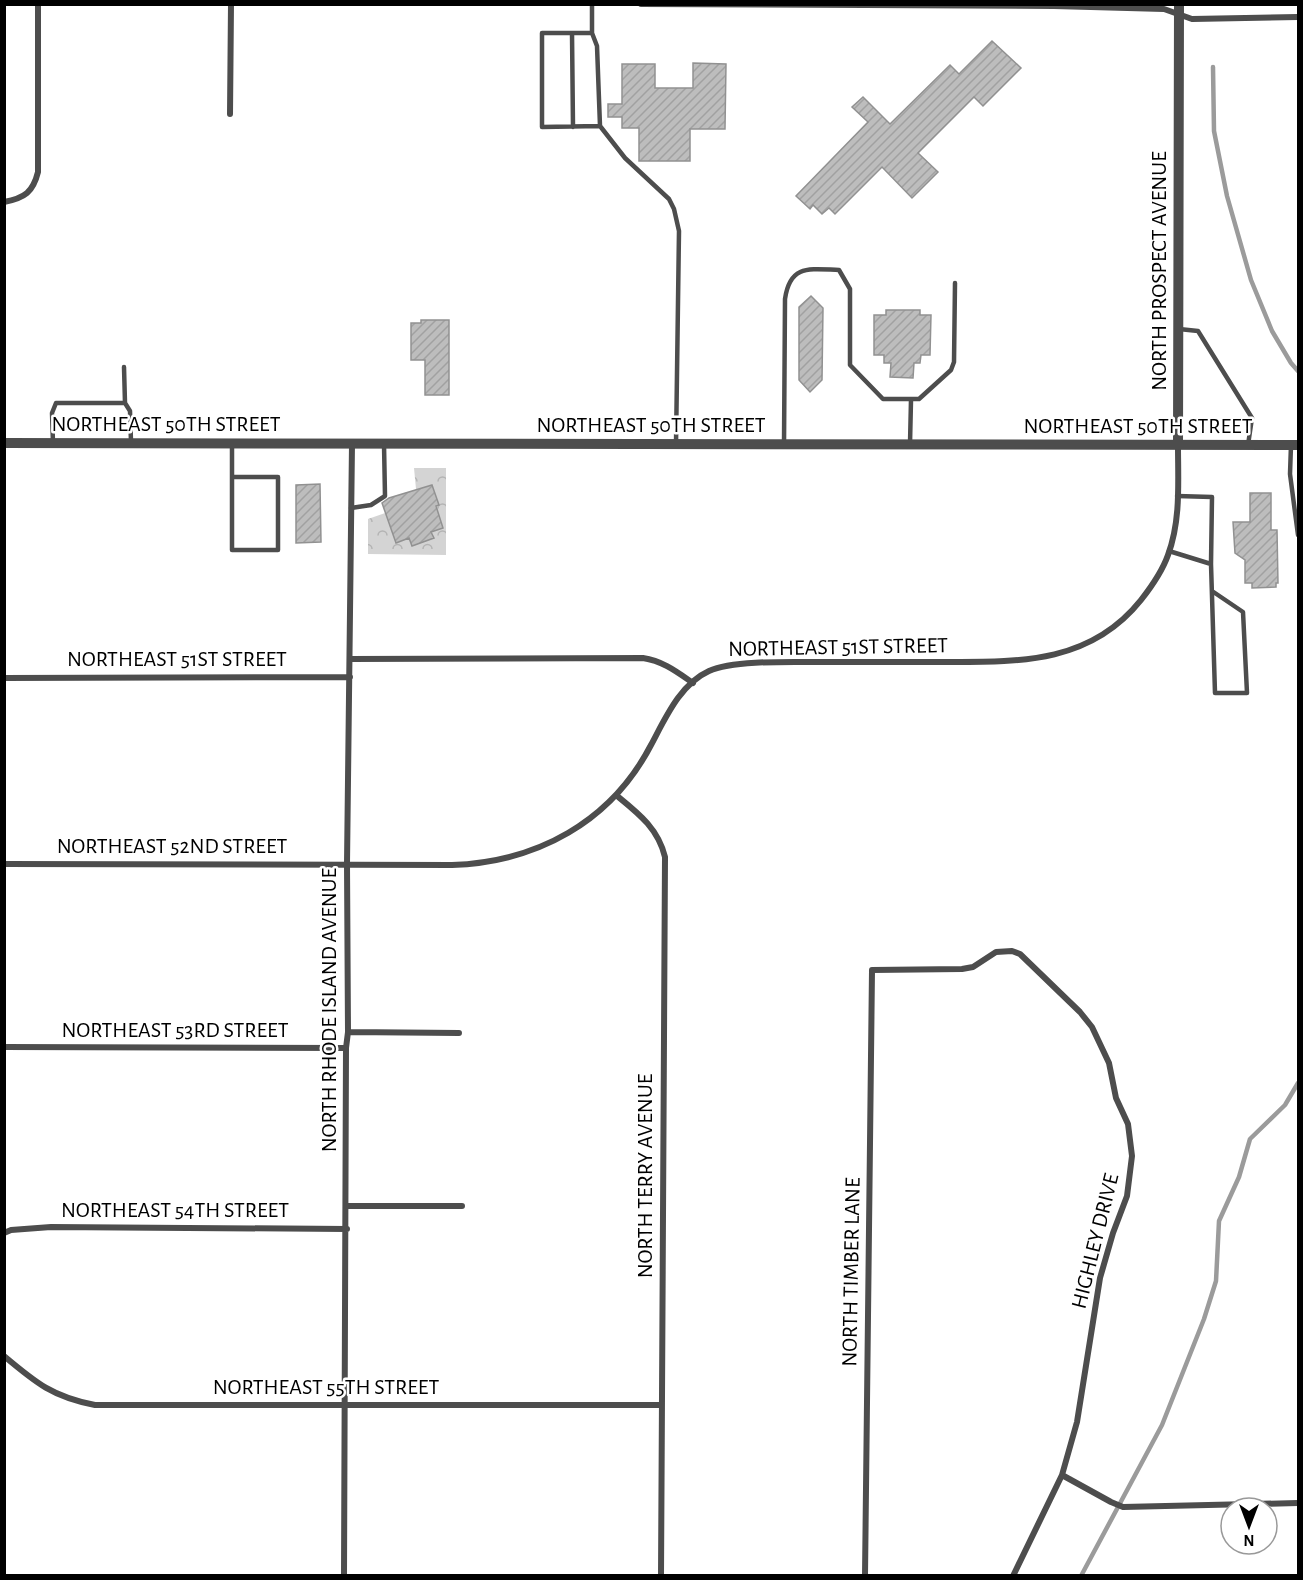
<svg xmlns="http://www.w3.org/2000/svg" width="1303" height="1580" viewBox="0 0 1303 1580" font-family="'Alegreya Sans',sans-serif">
	<defs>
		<pattern id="park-crowns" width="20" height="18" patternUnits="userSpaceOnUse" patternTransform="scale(1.5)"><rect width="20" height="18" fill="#d4d4d4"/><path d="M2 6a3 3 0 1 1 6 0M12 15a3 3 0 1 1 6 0" fill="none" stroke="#b4b4b4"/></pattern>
		<pattern id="building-hatch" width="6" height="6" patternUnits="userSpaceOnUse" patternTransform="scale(1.5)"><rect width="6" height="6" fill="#bdbdbd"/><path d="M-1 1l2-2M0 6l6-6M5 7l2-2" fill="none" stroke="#a1a1a1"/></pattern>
	</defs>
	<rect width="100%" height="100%" fill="#fff"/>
	<path fill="url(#park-crowns)" d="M 414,468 L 446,468 L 446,555 L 368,554 L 368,519 L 388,512 L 396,543 L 409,538 L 433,538 L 431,532 L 439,515 L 436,506 L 439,505 L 432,486 L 417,491 L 416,489 Z"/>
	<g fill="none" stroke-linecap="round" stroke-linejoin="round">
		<path stroke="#9b9b9b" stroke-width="4.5" d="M 1213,67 L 1214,131 L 1227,196 L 1251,280 L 1272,331 L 1291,363 L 1298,371
			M 1081,1576 L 1162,1425 L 1204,1319 L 1216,1281 L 1219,1221 L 1239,1177 L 1250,1139 L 1285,1105 L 1298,1083"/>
	</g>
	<path fill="url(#building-hatch)" stroke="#919191" stroke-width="1.5" d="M 992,41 L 1021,68 L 983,106 L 974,97 L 918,153 L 938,172 L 912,198 L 882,167 L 835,214 L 829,208 L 822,214 L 813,205 L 810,209 L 796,196 L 868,122 L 852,107 L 863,97 L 890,124 L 950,65 L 959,74 Z
		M 693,63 L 726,64 L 725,129 L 690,129 L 690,161 L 639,161 L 639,128 L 622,128 L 622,117 L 608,117 L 608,104 L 622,104 L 622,64 L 655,64 L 655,88 L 693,88 Z
		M 811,296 L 823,308 L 822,380 L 810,392 L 799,380 L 799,307 Z
		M 886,310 L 920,310 L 920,315 L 931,315 L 930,355 L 921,355 L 920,363 L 914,363 L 913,378 L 890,377 L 891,363 L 884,363 L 884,355 L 874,355 L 874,315 L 886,315 Z
		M 421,320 L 449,320 L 449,395 L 425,395 L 425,360 L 411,360 L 411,323 L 421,323 Z
		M 320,484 L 321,542 L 296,543 L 296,485 Z
		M 432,485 L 439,505 L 436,506 L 443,528 L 431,532 L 434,538 L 412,546 L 409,538 L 396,543 L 382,503 L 389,498 Z
		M 1250,493 L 1271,493 L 1271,530 L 1277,530 L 1278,583 L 1276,583 L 1276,587 L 1252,588 L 1252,583 L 1245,583 L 1245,560 L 1235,553 L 1233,522 L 1250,522 Z"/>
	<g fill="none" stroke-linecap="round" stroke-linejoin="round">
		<path stroke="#4d4d4d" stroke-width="4.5" d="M 592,4 L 592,33 L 597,46 L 600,126 L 625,158 L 669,199 L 674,209 L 679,231 L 676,445
			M 572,33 L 573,127
			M 592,33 L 542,33 L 542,127 L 600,126
			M 1179,329 L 1198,331 L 1252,418 L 1248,445
			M 124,367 L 125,403
			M 53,443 L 52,413 L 56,403 L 125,403 L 130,411 L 131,442
			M 232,444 L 232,550 L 278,550 L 278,477 L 232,477
			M 910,444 L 911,400
			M 784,445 L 785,299 C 790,264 810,269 839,270 L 850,289 L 850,365 L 883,399 L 919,399 L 951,370 L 954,362 L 955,283
			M 1291,445 L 1290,474 L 1298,535
			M 351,508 L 371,505 L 385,496 L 384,444
			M 1169,551 L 1211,564 L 1212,497 L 1177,496
			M 1211,564 L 1215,693 L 1247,693 L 1243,612 L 1212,591"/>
		<path stroke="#4d4d4d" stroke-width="6" d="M 641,4 L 1054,6 L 1164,9 L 1192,19 L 1298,17
			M 230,114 L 231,4
			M 4,202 C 25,198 33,192 38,172 L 38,4
			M 350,659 L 643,658 C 663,661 677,672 693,683
			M 4,678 L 350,677
			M 616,795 C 638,813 658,828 665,857 L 661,1576
			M 4,864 L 452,865 C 537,862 611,822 651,745 C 665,719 680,684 709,671 C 733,660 792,662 819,662 C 861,662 902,662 944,662 C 1019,662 1090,664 1141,600 C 1152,586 1162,572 1168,555 C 1181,520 1178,482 1178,446
			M 348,1032 L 459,1033
			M 4,1047 L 346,1048
			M 347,1206 L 462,1206
			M 4,1233 L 11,1230 L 51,1227 L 347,1229
			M 4,1356 C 36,1383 53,1397 95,1405 L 662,1405
			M 1062,1475 L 1111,1502 L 1123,1507 L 1298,1503
			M 344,1576 L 346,1048 L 348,1032 L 347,864 L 352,444
			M 865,1576 L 872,970 L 962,969 L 973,967 L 996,952 L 1012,951 L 1020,954 L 1080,1012 L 1092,1027 L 1109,1063 L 1116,1098 L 1128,1124 L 1132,1156 L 1127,1196 L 1113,1233 L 1100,1278 L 1077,1422 L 1062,1475 L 1013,1576"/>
		<path stroke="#4d4d4d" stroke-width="10" d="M 4,443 L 1298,445
			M 1178,446 L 1179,4"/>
	</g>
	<g text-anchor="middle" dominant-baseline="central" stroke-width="5" stroke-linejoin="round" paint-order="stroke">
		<g font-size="22" fill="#000" stroke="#fff">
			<text transform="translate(1159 271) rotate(-90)">NORTH PROSPECT AVENUE</text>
			<text x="166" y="424">NORTHEAST 50TH STREET</text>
			<text x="651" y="425">NORTHEAST 50TH STREET</text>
			<text x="1138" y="426">NORTHEAST 50TH STREET</text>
			<text transform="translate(838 647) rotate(-1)">NORTHEAST 51ST STREET</text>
			<text x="177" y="659">NORTHEAST 51ST STREET</text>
			<text x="172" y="846">NORTHEAST 52ND STREET</text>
			<text transform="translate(329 1010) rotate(-90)">NORTH RHODE ISLAND AVENUE</text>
			<text x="175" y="1030">NORTHEAST 53RD STREET</text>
			<text transform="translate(645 1176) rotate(-90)">NORTH TERRY AVENUE</text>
			<text x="175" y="1210">NORTHEAST 54TH STREET</text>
			<text transform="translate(1095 1241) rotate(-76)">HIGHLEY DRIVE</text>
			<text transform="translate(851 1272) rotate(-89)">NORTH TIMBER LANE</text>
			<text x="326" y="1387">NORTHEAST 55TH STREET</text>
		</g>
	</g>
	<rect width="1303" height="1580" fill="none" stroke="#000000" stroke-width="12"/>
	<g transform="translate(1249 1526) rotate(180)"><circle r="28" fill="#ffffff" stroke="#999999" stroke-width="1.5"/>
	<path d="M0-4.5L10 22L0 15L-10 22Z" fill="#000000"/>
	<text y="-9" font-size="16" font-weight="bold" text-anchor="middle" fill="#000000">N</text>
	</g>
</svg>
